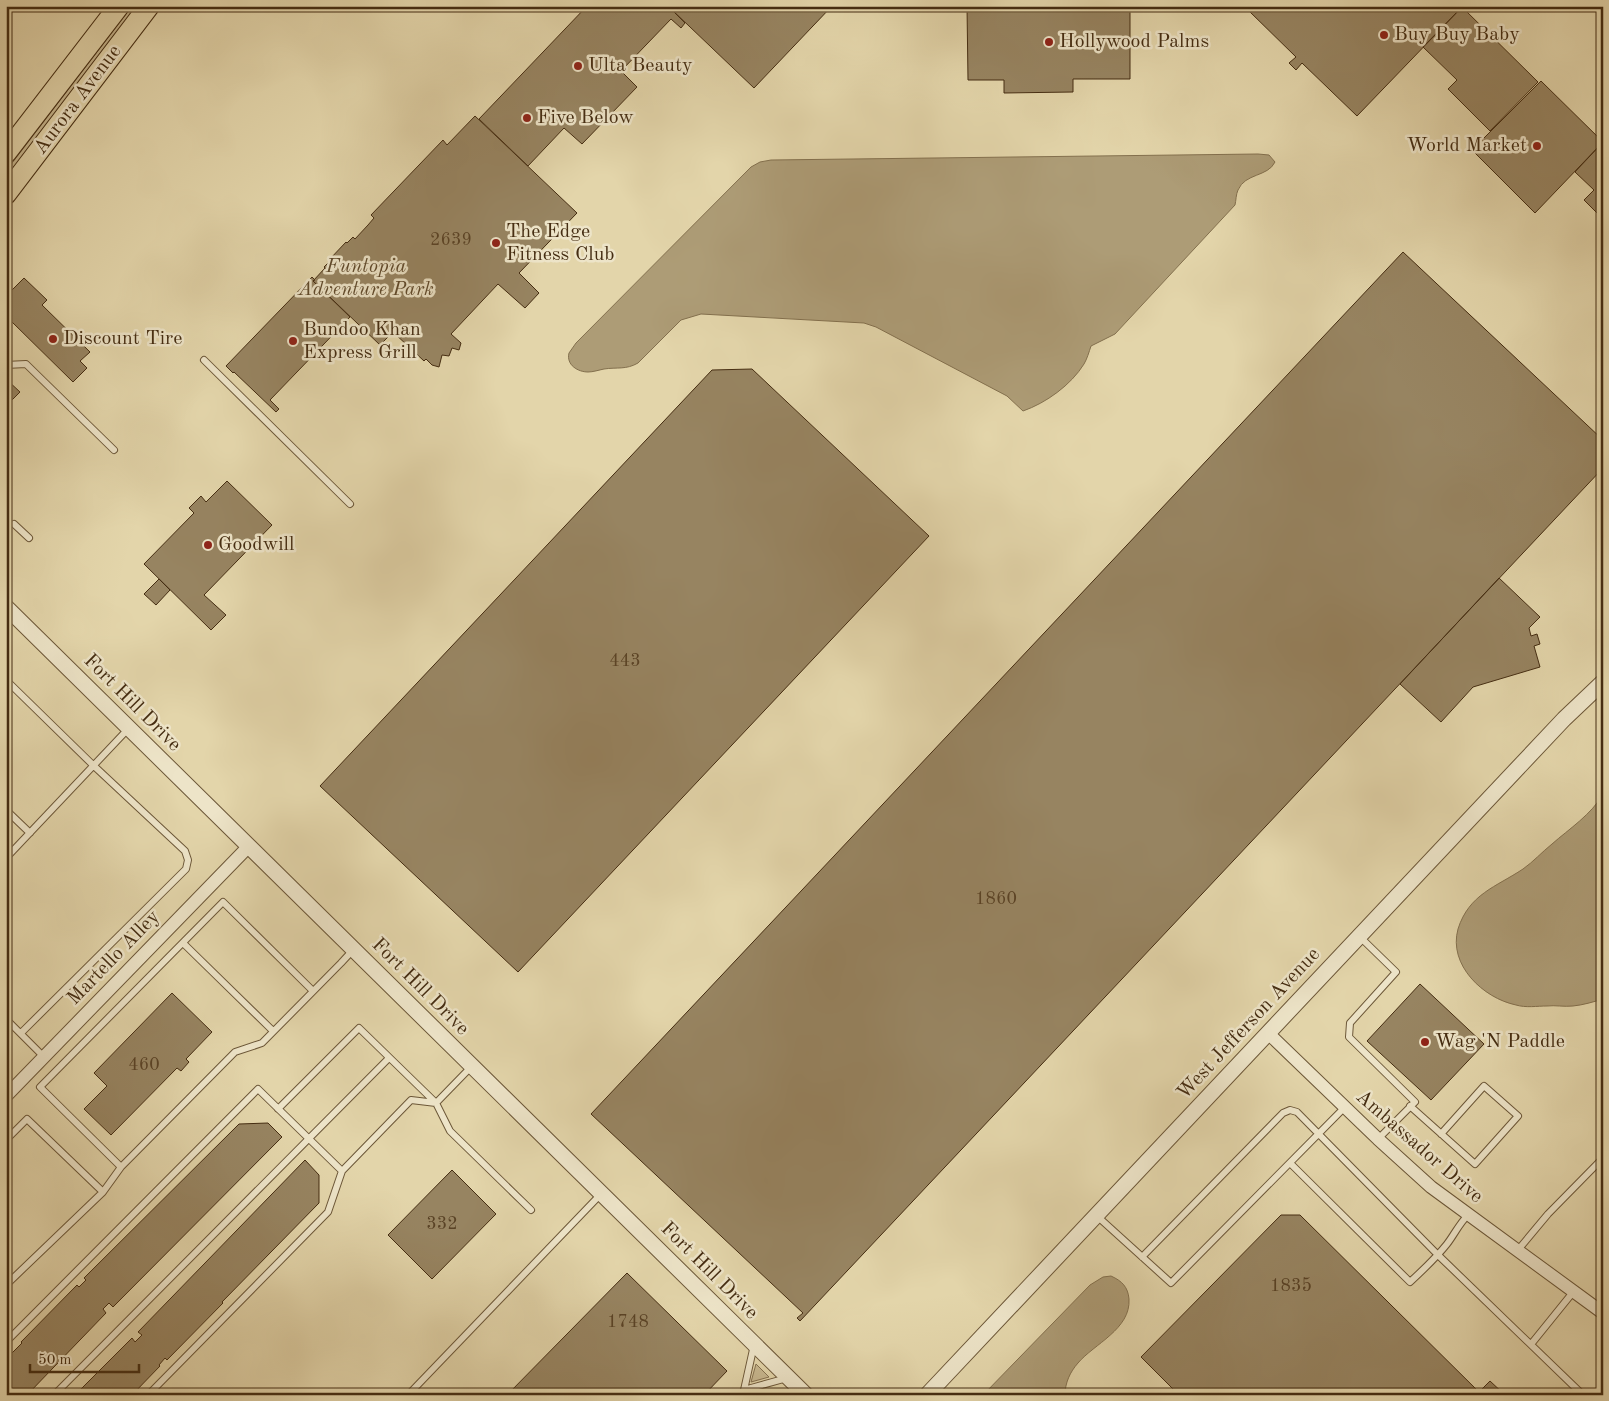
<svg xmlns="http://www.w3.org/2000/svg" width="1609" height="1401" viewBox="0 0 1609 1401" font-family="'Old Standard TT',serif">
	<rect width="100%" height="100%" fill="#e3d5aa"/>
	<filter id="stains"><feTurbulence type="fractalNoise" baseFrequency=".004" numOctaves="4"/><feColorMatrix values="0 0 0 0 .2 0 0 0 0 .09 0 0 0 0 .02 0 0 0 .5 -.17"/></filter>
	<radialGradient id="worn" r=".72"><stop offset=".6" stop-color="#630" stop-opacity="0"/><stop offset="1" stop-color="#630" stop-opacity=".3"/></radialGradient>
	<path fill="#c8b890" stroke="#867251" d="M 132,6 L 139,6 L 6,182 L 6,171 Z
		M 756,1364 L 769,1377 L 751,1382 Z"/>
	<path fill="#ad9c76" stroke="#83704e" d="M 1258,154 L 1269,155 L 1275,162 C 1268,177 1245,173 1238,190 C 1236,194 1236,201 1235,205 L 1115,334 L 1091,346 C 1089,352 1087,359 1084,364 C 1071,385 1046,403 1023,411 L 1007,396 L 876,327 L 864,323 L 701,314 L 681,320 L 638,363 C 626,370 617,367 604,369 C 599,370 593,372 588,372 C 578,372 566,365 569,353 C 571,350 574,346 576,343 L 751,167 L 760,162 L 771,160 Z
		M 1603,794 L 1603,999 C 1593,1002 1583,1005 1573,1006 C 1564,1007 1555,1005 1547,1006 C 1537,1006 1526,1008 1516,1005 C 1483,998 1448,965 1458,929 C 1469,894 1496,887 1523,869 C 1533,862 1542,852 1552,844 C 1569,829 1592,814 1603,794 Z
		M 1111,1276 C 1122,1281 1128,1287 1129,1299 C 1131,1329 1094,1344 1078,1363 C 1070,1372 1065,1383 1065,1395 L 983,1395 L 1090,1285 L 1103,1277 Z"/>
	<path fill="#978461" stroke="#452d12" d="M 587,6 L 668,6 L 685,23 L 681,28 L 671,19 L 621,71 L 637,87 L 582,144 L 564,128 L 528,166 L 479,119 Z
		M 668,6 L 832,6 L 754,88 Z
		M 967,6 L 1130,6 L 1130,79 L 1073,79 L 1073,92 L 1004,93 L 1004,80 L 968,80 Z
		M 1252,6 L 1461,6 L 1462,7 L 1357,116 L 1302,63 L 1296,70 L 1289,63 L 1296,57 L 1248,10 Z
		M 1462,7 L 1538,82 L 1490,131 L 1448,89 L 1457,80 L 1423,47 Z
		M 1541,81 L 1603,142 L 1535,213 L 1472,150 Z
		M 475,116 L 577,213 L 519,273 L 539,293 L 525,308 L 498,284 L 451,334 L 461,343 L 459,350 L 452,348 L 449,356 L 442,355 L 439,367 L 432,365 L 426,359 L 424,361 L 393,332 L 380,345 L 313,281 L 325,268 L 324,267 L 330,261 L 329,260 L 346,242 L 347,243 L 353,237 L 355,239 L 368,225 L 374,218 L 371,215 L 443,140 L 447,145 Z
		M 1603,142 L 1603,219 L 1584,200 L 1594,190 L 1575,172 Z
		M 1403,252 L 1603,440 L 1603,468 L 800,1321 L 797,1318 L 803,1313 L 591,1114 Z
		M 312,277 L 315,280 L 313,281 L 350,317 L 270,400 L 279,409 L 276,412 L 234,372 L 233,373 L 226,366 Z
		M 24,278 L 47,300 L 42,305 L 90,352 L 80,361 L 87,368 L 73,382 L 11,321 L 6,325 L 6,296 Z
		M 752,369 L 929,536 L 518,972 L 320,786 L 712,370 Z
		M 6,379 L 20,392 L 6,406 Z
		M 227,481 L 272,525 L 204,595 L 226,615 L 211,630 L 144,564 L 194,513 L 189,508 L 201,496 L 206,502 Z
		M 1499,578 L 1540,617 L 1529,628 L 1531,636 L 1537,634 L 1540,644 L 1534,646 L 1540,667 L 1473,687 L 1441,722 L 1400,684 Z
		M 159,579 L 170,590 L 156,605 L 144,594 Z
		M 1420,984 L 1484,1044 L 1431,1100 L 1367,1041 Z
		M 172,993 L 212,1032 L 186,1059 L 189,1062 L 181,1071 L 177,1068 L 111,1135 L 84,1109 L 107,1086 L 94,1073 Z
		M 268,1123 L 282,1137 L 113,1307 L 109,1303 L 103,1309 L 106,1313 L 27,1395 L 6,1395 L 6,1359 L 22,1343 L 21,1342 L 77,1285 L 79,1287 L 86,1280 L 84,1278 L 239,1124 Z
		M 305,1160 L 319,1175 L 319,1203 L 222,1302 L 223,1303 L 167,1360 L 165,1358 L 159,1365 L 160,1366 L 132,1395 L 73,1395 L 75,1393 L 76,1394 L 132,1338 L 135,1342 L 142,1335 L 138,1332 Z
		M 452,1170 L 496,1214 L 432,1279 L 388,1235 Z
		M 1281,1215 L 1300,1215 L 1479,1392 L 1490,1381 L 1505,1395 L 1179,1395 L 1141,1357 Z
		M 1603,1242 L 1603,1252 L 1598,1247 Z
		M 627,1273 L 727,1371 L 704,1395 L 507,1395 Z"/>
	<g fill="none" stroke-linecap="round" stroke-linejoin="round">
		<defs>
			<path id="service" d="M 204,360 L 350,504
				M 6,365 L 26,364 L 114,450
				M 14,524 L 29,538
				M 6,680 L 94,766 L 185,851 L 188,860 L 186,869 L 21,1033
				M 6,810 L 30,833
				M 6,858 L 129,728
				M 1359,936 L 1396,972 L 1350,1023 L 1349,1037 L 1415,1102 L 1378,1139
				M 183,943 L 273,1031
				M 313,991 L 223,902 L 40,1087 L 121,1167 L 235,1052 L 262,1043 L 341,963 L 353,950
				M 6,1019 L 44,1057
				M 1410,1106 L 1475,1164 L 1518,1116 L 1484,1086 L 1441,1134
				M 278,1109 L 359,1028 L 436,1103 L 450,1131 L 531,1210
				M 6,1140 L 27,1119 L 103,1192
				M 1290,1163 L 1410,1282 C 1423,1270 1436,1258 1447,1244 C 1454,1235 1459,1224 1468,1215
				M 1097,1216 L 1171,1283 L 1345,1107
				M 1518,1250 L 1548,1214 L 1603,1158
				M 1142,1257 L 1283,1113 L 1290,1110 L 1297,1112 L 1438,1255 L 1583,1395
				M 6,1285 L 103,1192 L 121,1167
				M 6,1342 L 258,1089 L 342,1171
				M 1532,1343 L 1574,1291
				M 744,1390 L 754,1345
				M 54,1395 L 389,1058
				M 148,1395 L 328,1212 L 342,1171 L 411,1100 L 436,1103 L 472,1066
				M 408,1395 L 601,1194
				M 740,1395 L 744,1390 L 787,1378"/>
			<path id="minor" d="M 1268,1033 L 1378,1139 L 1431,1187 L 1603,1313
				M 6,1096 L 249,846"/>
			<path id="tertiary" d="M 6,607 L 806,1395
				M 927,1395 L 1564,719 L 1603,682"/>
			<path id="primary" d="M 6,153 L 119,6
				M 6,194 L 149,6"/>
		</defs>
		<use href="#service" stroke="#6c5738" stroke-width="8"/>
		<use href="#minor" stroke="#6c5738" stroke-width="14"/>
		<use href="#tertiary" stroke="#6c5738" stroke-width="17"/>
		<use href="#primary" stroke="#452d12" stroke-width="22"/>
		<use href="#service" stroke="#ede4c8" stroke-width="6"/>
		<use href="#minor" stroke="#ede4c8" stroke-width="12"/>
		<use href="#tertiary" stroke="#ede4c8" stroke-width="15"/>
		<use href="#primary" stroke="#e3d5aa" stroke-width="20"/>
	</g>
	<g fill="#8f2418" stroke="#ede4c8" stroke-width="2">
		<circle cx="1384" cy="35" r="5"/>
		<circle cx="1049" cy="42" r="5"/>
		<circle cx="578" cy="66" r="5"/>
		<circle cx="527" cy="118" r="5"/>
		<circle cx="1537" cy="146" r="5"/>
		<circle cx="496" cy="243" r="5"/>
		<circle cx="53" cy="339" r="5"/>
		<circle cx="293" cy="341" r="5"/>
		<circle cx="208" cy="545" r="5"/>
		<circle cx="1425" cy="1042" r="5"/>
	</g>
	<g text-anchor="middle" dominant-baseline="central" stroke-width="5" stroke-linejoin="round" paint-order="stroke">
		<g font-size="18" fill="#5a4326">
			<text x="451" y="240">2639</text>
			<text x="625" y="661">443</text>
			<text x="996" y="899">1860</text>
			<text x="144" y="1065">460</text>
			<text x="442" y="1224">332</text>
			<text x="1291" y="1286">1835</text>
			<text x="628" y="1322">1748</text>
		</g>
		<g font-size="20" fill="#452d12" stroke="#ede4c8" text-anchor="start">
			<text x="1394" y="35">Buy Buy Baby</text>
			<text x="1059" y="42">Hollywood Palms</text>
			<text x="588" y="66">Ulta Beauty</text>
			<text x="537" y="118">Five Below</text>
			<text x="1527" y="146" text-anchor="end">World Market</text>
			<text x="506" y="232">The Edge<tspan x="506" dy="23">Fitness Club</tspan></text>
			<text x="303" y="330">Bundoo Khan<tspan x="303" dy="23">Express Grill</tspan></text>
			<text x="63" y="339">Discount Tire</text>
			<text x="218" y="545">Goodwill</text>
			<text x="1435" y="1042">Wag 'N Paddle</text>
		</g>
		<g font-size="20" fill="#452d12" stroke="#ede4c8">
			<text transform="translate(78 100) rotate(-53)">Aurora Avenue</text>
			<text transform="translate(132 703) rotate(45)">Fort Hill Drive</text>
			<text transform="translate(114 958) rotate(-46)">Martello Alley</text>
			<text transform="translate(420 987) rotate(45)">Fort Hill Drive</text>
			<text transform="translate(1249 1024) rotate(-47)">West Jefferson Avenue</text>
			<text transform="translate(1419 1147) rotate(41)">Ambassador Drive</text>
			<text transform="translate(709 1271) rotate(45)">Fort Hill Drive</text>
		</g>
		<g font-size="20" font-style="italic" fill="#5f492b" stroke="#ede4c8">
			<text x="366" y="267">Funtopia<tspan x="366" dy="23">Adventure Park</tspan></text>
		</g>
	</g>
	<rect width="1609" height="1401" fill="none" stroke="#e3d5aa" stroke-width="25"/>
	<rect x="8" y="8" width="1594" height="1386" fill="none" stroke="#452d12" stroke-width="2.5"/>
	<rect x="12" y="12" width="1584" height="1376" fill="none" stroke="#452d12"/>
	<path d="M30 1364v8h109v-8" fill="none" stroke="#452d12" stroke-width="2.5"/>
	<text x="38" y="1364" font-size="15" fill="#452d12" stroke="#ede4c8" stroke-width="4" paint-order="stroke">50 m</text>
	<rect width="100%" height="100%" filter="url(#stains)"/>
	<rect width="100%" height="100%" fill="url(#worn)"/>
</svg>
